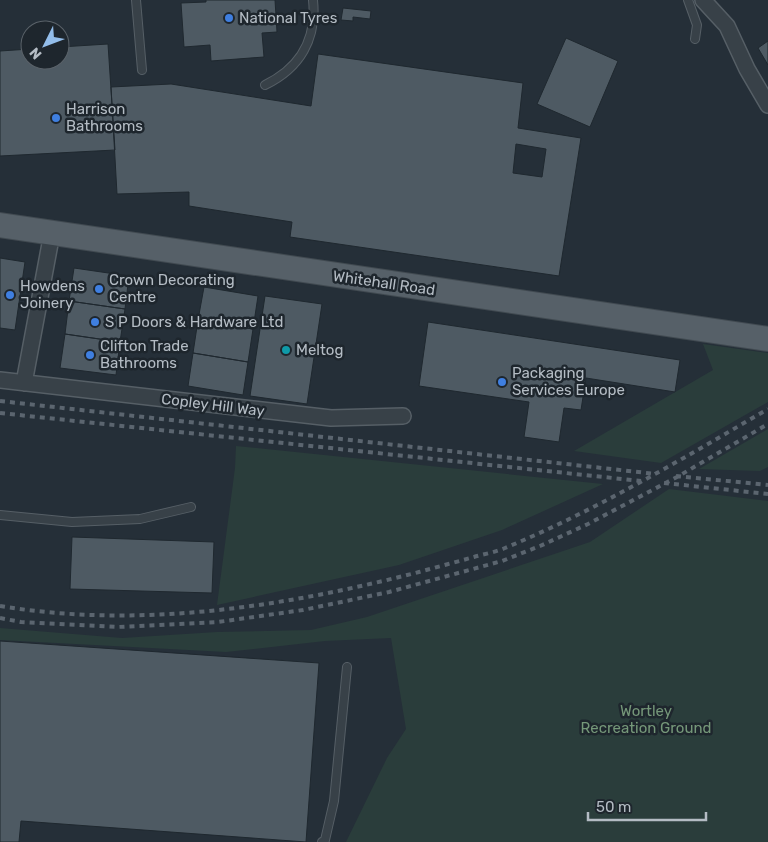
<svg xmlns="http://www.w3.org/2000/svg" width="768" height="842" viewBox="0 0 768 842" font-family="Rubik,sans-serif">
	<rect width="100%" height="100%" fill="#252f38"/>
	<path fill="#2a3d3b" d="M 703,344 L 768,353 L 768,402 L 661,463 L 574,451 L 713,370 Z
		M 768,429 L 768,467 L 760,471 L 699,469 Z
		M 236,446 L 603,484 L 502,530 L 399,565 L 217,605 L 235,468 Z
		M 669,489 L 768,501 L 768,842 L 346,842 L 387,758 L 406,729 L 391,638 L 325,641 L 226,652 L 0,640 L 0,628 L 122,638 L 217,632 L 311,630 L 367,617 L 590,542 Z"/>
	<path fill="#4e5a63" stroke="#1f282f" fill-rule="evenodd" d="M 206,0 L 275,0 L 277,32 L 262,33 L 264,57 L 211,61 L 210,45 L 184,47 L 181,3 L 206,2 Z
		M 343,8 L 371,11 L 370,19 L 353,17 L 353,21 L 341,20 Z
		M 566,38 L 618,61 L 590,127 L 537,104 Z
		M 768,41 L 768,65 L 758,48 Z
		M 108,44 L 115,150 L 0,156 L 0,51 L 30,49 L 30,60 L 60,60 L 60,47 Z
		M 318,54 L 523,83 L 518,128 L 581,138 L 559,276 L 290,237 L 292,222 L 189,206 L 189,192 L 117,194 L 111,87 L 171,84 L 311,106 ZM 516,144 L 546,149 L 542,177 L 513,173 Z
		M 0,258 L 25,262 L 15,330 L 0,328 Z
		M 74,268 L 129,276 L 125,309 L 69,301 Z
		M 204,287 L 258,296 L 253,329 L 198,320 Z
		M 265,296 L 322,304 L 307,404 L 250,396 Z
		M 69,301 L 125,309 L 120,342 L 65,334 Z
		M 198,320 L 253,329 L 248,362 L 193,353 Z
		M 428,322 L 680,360 L 675,392 L 586,378 L 581,410 L 564,408 L 559,442 L 524,437 L 529,402 L 419,386 Z
		M 65,334 L 120,342 L 116,375 L 60,368 Z
		M 193,353 L 248,362 L 243,395 L 188,386 Z
		M 72,537 L 214,542 L 212,593 L 70,589 Z
		M 0,641 L 319,663 L 306,842 L 21,821 L 19,842 L 0,842 Z"/>
	<g fill="none" stroke-linecap="round" stroke-linejoin="round">
		<defs>
			<path id="lane" d="M 136,0 L 142,70
				M 688,0 L 697,25 L 695,39
				M 265,85 C 300,68 317,39 313,0
				M 0,515 L 72,522 L 140,519 L 191,507
				M 322,842 L 325,840 L 334,801 L 347,667"/>
			<path id="street" d="M 703,0 L 727,26 L 747,69 L 768,105
				M 0,380 L 331,418 L 403,416
				M 24,383 L 52,233"/>
			<path id="primary" d="M 0,225 L 768,339"/>
		</defs>
		<use href="#lane" stroke="#565f66" stroke-width="10"/>
		<use href="#street" stroke="#565f66" stroke-width="18"/>
		<use href="#primary" stroke="#414a51" stroke-width="26"/>
		<use href="#lane" stroke="#384148" stroke-width="8"/>
		<use href="#street" stroke="#384148" stroke-width="15"/>
		<use href="#primary" stroke="#566068" stroke-width="24"/>
		<path stroke="#5b656f" stroke-width="4" stroke-dasharray="5 5" stroke-linecap="butt" d="M 0,401 L 656,474
			M 0,413 L 641,481
			M 676,476 L 768,485
			M 664,483 L 768,494
			M 0,606 C 139,629 284,607 419,572 C 437,567 456,562 474,557 C 484,554 496,552 505,548 C 597,510 682,459 768,409
			M 0,618 L 21,622 L 117,627 L 218,622 L 303,610 L 389,592 L 502,561 L 540,546 L 588,524 L 677,477 L 768,424"/>
	</g>
	<g fill="#3f7fe0" stroke="#1e262d" stroke-width="2">
		<circle cx="229" cy="18" r="5"/>
		<circle cx="56" cy="118" r="5"/>
		<circle cx="99" cy="289" r="5"/>
		<circle cx="10" cy="295" r="5"/>
		<circle cx="95" cy="322" r="5"/>
		<circle cx="90" cy="355" r="5"/>
		<circle cx="502" cy="382" r="5"/>
	</g>
	<circle fill="#0f9aa8" stroke="#1e262d" stroke-width="2" cx="286" cy="350" r="5"/>
	<g text-anchor="middle" dominant-baseline="central" stroke-width="5" stroke-linejoin="round" paint-order="stroke">
		<g font-size="15" fill="#b4bcc4" stroke="#1e262d" text-anchor="start">
			<text x="239" y="18">National Tyres</text>
			<text x="66" y="109">Harrison<tspan x="66" dy="17">Bathrooms</tspan></text>
			<text x="109" y="280">Crown Decorating<tspan x="109" dy="17">Centre</tspan></text>
			<text x="20" y="286">Howdens<tspan x="20" dy="17">Joinery</tspan></text>
			<text x="105" y="322">S P Doors &amp; Hardware Ltd</text>
			<text x="100" y="346">Clifton Trade<tspan x="100" dy="17">Bathrooms</tspan></text>
			<text x="296" y="350">Meltog</text>
			<text x="512" y="373">Packaging<tspan x="512" dy="17">Services Europe</tspan></text>
		</g>
		<g font-size="15" fill="#b4bcc4" stroke="#1e262d">
			<text transform="translate(384 283) rotate(8)">Whitehall Road</text>
			<text transform="translate(213 405) rotate(7)">Copley Hill Way</text>
		</g>
		<g font-size="15" fill="#759779" stroke="#1e262d">
			<text x="646" y="711">Wortley<tspan x="646" dy="17">Recreation Ground</tspan></text>
		</g>
	</g>
	<g transform="translate(45 45) rotate(228)"><circle r="24" fill="#1e262d" stroke="#5a6269"/>
	<path d="M0-4L9 19L0 12L-9 19Z" fill="#93bdea"/>
	<text y="-8" font-size="14" font-weight="bold" text-anchor="middle" fill="#b4bcc4">N</text>
	</g>
	<path d="M588 812v8h118v-8" fill="none" stroke="#b4bcc4" stroke-width="2.5"/>
	<text x="596" y="812" font-size="15" fill="#b4bcc4" stroke="#1e262d" stroke-width="4" paint-order="stroke">50 m</text>
</svg>
